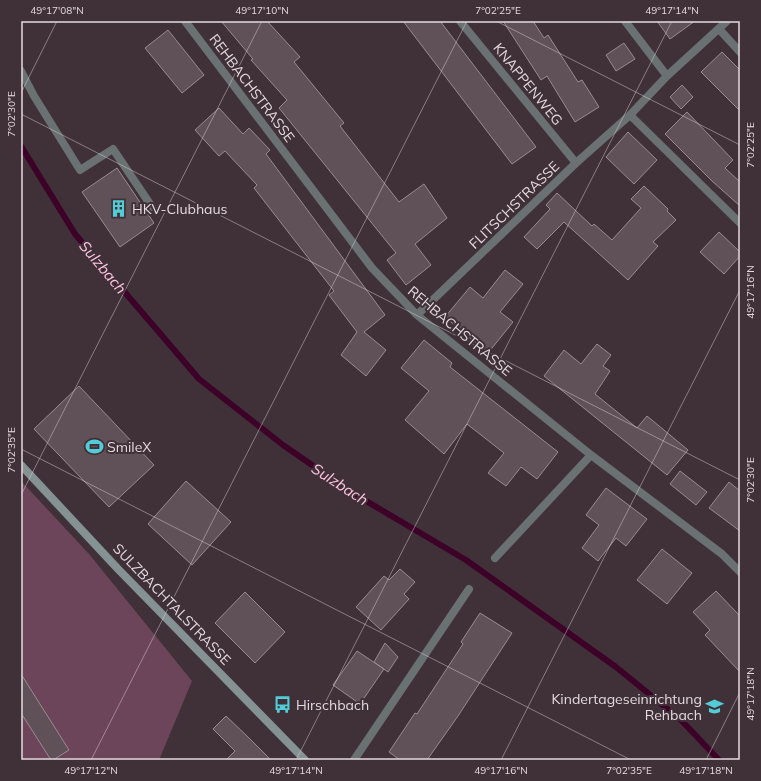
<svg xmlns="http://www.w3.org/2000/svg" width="761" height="781" viewBox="0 0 761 781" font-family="Mulish,sans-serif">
	<rect width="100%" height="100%" fill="#403138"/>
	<path fill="#6d455a" d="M 21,481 L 89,554 L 192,681 L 159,760 L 21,760 Z"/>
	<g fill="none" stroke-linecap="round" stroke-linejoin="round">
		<path stroke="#3c0227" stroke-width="6" d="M 21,146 L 75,234 L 199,379 L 283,445 L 351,492 L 466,560 L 616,667 L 681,720 L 719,760"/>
	</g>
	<path fill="#605058" stroke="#9a8a92" d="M 221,21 L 267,21 L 300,57 L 294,62 L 344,123 L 340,126 L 399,202 L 424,184 L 447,218 L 415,244 L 431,265 L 406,285 L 387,260 L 396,253 L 279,108 L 287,100 L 251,60 L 253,59 Z
		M 403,21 L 440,21 L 536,147 L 512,164 Z
		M 503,21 L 533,21 L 544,38 L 548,35 L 578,82 L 582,80 L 599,107 L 575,122 L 547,76 L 541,80 Z
		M 657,21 L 695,21 L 670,39 Z
		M 168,30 L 204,75 L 182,93 L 145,48 Z
		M 624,43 L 635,59 L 616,71 L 606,55 Z
		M 722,52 L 740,70 L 740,111 L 701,72 Z
		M 682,85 L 693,97 L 681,109 L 670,97 Z
		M 219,108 L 243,134 L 249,128 L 270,150 L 266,154 L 385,315 L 364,332 L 386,350 L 366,376 L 341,355 L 357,332 L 329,295 L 334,291 L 254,188 L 257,185 L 225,151 L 219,156 L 195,130 Z
		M 687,112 L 733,160 L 725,168 L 740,182 L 740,206 L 712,181 L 665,134 Z
		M 628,132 L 657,160 L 634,184 L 606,157 Z
		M 117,168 L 154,223 L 120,247 L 82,192 Z
		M 644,186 L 668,209 L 667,211 L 676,220 L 653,242 L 658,246 L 628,280 L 564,222 L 537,249 L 524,237 L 550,209 L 546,205 L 557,193 L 592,226 L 594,224 L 612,240 L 641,208 L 631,199 Z
		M 719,232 L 740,252 L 740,256 L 724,274 L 700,252 Z
		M 505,270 L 523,284 L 500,312 L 513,322 L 488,353 L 445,317 L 470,287 L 483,298 Z
		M 424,340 L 452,363 L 450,367 L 558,452 L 537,479 L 521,467 L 506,486 L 488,473 L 504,453 L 467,424 L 444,454 L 405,420 L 429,391 L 401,368 Z
		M 597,344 L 611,355 L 603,366 L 610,371 L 595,394 L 637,428 L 647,416 L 688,450 L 667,475 L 544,376 L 564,350 L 581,364 Z
		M 79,386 L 154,465 L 109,507 L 34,429 Z
		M 680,471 L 707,492 L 696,505 L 670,484 Z
		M 186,481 L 231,522 L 192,565 L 148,524 Z
		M 729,482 L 740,491 L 740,531 L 709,508 Z
		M 606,488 L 647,519 L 626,546 L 616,538 L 598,561 L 582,548 L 599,525 L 586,515 Z
		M 662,549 L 692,573 L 667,604 L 637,580 Z
		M 400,569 L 415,582 L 404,594 L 409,599 L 381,630 L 356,607 L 384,576 L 389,580 Z
		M 716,591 L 740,616 L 740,672 L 705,635 L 710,630 L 693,612 Z
		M 245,592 L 285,632 L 255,663 L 215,623 Z
		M 480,613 L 512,633 L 458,716 L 427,760 L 400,760 L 389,752 L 415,713 L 417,714 L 463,644 L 461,642 Z
		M 385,643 L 398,657 L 388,672 L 374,662 Z
		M 357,651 L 384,669 L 360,704 L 333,685 Z
		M 21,674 L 69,750 L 53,760 L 51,760 L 21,713 Z
		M 226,716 L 248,737 L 271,760 L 226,760 L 235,751 L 213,729 Z"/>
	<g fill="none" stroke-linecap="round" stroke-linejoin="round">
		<path stroke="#697172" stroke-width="8" d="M 21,71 L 34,96 L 80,170 L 113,149 L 152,207"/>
		<path stroke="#697172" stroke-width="8" d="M 185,21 L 372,268 L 417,315 L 591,455 L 722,554 L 740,572
			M 460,21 L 576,163
			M 625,21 L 667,76
			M 719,29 L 740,52
			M 630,115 L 740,223
			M 417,315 L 576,163 L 630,115 L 667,76 L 727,21
			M 495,558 L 591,455
			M 354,760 L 469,589"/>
		<path stroke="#859293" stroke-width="8" d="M 21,465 L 118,569 L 305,760"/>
	</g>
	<path fill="none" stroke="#e4dadf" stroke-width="1" stroke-opacity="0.45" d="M 496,21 L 740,145M 21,93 L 57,21M 21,114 L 740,480M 21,449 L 631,760M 21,495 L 262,21M 91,760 L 467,21M 296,760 L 672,21M 501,760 L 740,290M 706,760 L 740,692"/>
	<defs>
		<symbol id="building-bare" viewBox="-9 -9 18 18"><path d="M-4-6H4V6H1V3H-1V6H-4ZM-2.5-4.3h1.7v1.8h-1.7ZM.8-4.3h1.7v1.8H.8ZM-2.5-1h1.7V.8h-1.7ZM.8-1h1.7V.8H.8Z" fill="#52ccd6" stroke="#403138" stroke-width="2.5" paint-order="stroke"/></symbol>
		<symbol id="stadium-bare" viewBox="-9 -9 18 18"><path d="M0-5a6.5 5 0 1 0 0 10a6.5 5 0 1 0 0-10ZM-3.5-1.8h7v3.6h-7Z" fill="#52ccd6" stroke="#403138" stroke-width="2.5" paint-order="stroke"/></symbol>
		<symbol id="bus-bare" viewBox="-9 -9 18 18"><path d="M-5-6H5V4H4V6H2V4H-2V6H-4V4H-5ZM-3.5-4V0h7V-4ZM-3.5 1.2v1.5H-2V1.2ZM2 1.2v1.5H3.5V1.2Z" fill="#52ccd6" stroke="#403138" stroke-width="2.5" paint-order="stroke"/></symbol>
		<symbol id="school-bare" viewBox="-9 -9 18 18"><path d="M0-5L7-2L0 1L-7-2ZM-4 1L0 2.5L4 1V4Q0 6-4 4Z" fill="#52ccd6" stroke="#403138" stroke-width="2.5" paint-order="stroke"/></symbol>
	</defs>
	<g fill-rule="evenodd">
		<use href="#building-bare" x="106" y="196" width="25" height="25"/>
		<use href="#stadium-bare" x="82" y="434" width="25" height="25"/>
		<use href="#bus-bare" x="270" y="692" width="25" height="25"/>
		<use href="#school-bare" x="702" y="694" width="25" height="25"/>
	</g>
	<g text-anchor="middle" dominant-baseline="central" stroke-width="4" stroke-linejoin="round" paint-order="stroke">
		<g font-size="14" fill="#e4dadf" stroke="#403138">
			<text transform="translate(528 84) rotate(51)">KNAPPENWEG</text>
			<text transform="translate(252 88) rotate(53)">REHBACHSTRASSE</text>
			<text transform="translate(514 205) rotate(-44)">FLITSCHSTRASSE</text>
			<text transform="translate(460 331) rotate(40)">REHBACHSTRASSE</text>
			<text transform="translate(172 604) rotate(46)">SULZBACHTALSTRASSE</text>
		</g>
		<g font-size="14" fill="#e4dadf" stroke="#403138" text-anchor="start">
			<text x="132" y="209">HKV-Clubhaus</text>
			<text x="107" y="447">SmileX</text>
			<text x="702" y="699" text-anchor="end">Kindertageseinrichtung<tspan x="702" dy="16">Rehbach</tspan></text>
			<text x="296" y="705">Hirschbach</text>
		</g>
		<g font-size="15" font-style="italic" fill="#ffc4e1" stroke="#403138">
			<text transform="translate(103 267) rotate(50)">Sulzbach</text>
			<text transform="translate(340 484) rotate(33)">Sulzbach</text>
		</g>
	</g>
	<rect width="761" height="781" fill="none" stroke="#403138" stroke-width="44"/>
	<rect x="22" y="22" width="717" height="737" fill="none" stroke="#e4dadf" stroke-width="1.5"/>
	<g font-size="10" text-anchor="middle" fill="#e4dadf">
		<text x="57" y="14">49°17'08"N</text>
		<text x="262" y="14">49°17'10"N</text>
		<text x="498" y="14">7°02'25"E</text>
		<text x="672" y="14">49°17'14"N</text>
		<text transform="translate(11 114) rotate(-90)" y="4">7°02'30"E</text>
		<text transform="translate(750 145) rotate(-90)" y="4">7°02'25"E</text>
		<text transform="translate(750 292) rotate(-90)" y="4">49°17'16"N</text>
		<text transform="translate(11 450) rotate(-90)" y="4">7°02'35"E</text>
		<text transform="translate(750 480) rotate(-90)" y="4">7°02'30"E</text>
		<text transform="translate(750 694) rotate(-90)" y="4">49°17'18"N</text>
		<text x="91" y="774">49°17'12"N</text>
		<text x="296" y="774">49°17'14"N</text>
		<text x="501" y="774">49°17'16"N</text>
		<text x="629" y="774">7°02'35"E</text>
		<text x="706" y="774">49°17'18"N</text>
	</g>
</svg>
